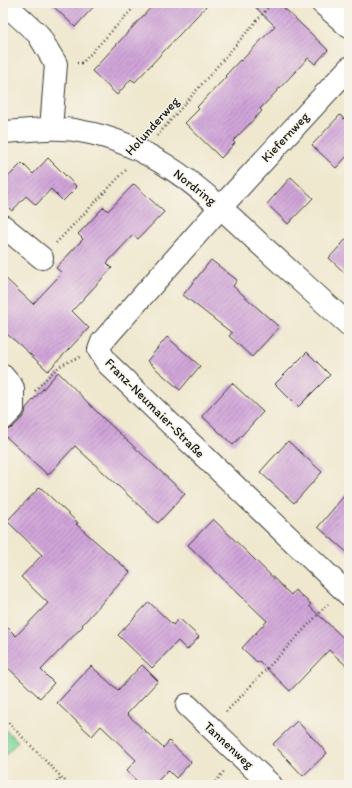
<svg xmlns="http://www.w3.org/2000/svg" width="352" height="788" viewBox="0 0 352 788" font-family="Itim,sans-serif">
	<defs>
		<pattern id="building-hatch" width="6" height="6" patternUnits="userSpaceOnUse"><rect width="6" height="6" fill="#d0a4d9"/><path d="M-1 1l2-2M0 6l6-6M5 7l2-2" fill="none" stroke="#a885af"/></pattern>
	</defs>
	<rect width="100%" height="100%" fill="#f7f3e8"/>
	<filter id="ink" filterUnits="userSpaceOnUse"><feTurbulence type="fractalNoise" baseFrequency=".025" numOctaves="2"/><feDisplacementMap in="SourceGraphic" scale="8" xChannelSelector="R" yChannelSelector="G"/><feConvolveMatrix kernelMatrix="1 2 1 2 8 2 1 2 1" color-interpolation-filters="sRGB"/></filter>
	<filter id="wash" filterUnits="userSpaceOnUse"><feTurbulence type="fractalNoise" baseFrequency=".012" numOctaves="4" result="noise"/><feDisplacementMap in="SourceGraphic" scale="16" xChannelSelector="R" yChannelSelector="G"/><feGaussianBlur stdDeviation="0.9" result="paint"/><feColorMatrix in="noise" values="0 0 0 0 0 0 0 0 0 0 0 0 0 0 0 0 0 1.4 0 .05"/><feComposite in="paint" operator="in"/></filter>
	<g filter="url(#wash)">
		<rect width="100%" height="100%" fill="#efe8cf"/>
		<path fill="#82d99d" stroke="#4f7a5c" d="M 3,728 L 18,741 L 3,758 Z"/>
		<g id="blocks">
			<path fill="url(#building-hatch)" d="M 50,3 L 97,3 L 75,27 Z
				M 155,3 L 209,3 L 135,82 L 131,79 L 117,95 L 92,71 Z
				M 251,3 L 279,3 L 328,50 L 315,64 L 308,58 L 260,109 L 262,111 L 233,141 L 235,143 L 221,158 L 185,123 L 199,109 L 197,107 L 226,77 L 225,76 L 240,60 L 241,61 L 275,26 Z
				M 340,115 L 349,124 L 349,154 L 336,168 L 312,145 Z
				M 48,158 L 77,187 L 63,201 L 51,189 L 36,205 L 26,196 L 12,211 L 3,202 L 3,182 L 22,163 L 33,174 Z
				M 291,177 L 313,198 L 288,224 L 267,204 Z
				M 134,184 L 164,212 L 138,239 L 133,235 L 107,263 L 112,268 L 72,311 L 89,328 L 48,371 L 19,344 L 3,331 L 3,276 L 33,304 L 62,273 L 56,268 L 83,239 L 78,234 L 104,207 L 108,211 Z
				M 349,236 L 349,277 L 329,258 Z
				M 211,260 L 237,280 L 233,286 L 279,327 L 252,357 L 229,336 L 232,333 L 183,295 Z
				M 167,337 L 200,366 L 180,390 L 147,361 Z
				M 307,352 L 330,375 L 298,407 L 275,384 Z
				M 58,372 L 102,417 L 185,494 L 158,523 L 75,446 L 48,475 L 3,434 L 4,431 L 12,428 L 22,418 L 25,414 L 26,408 Z
				M 232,383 L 263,412 L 233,445 L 202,416 Z
				M 288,441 L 322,472 L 294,503 L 260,472 Z
				M 40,487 L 78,523 L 76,524 L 130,572 L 82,625 L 83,626 L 41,670 L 54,683 L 40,698 L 3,663 L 3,623 L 16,636 L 48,603 L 21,577 L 42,555 L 7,521 Z
				M 349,490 L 349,554 L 318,527 Z
				M 213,519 L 291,595 L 295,590 L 311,604 L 309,606 L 349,643 L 349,668 L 329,650 L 290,691 L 259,661 L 257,662 L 242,648 L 267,621 L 188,545 Z
				M 149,602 L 173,625 L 179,618 L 199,637 L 187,650 L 178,641 L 152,668 L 118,635 Z
				M 142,665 L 158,681 L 127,714 L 163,748 L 169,741 L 191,762 L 176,778 L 168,770 L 154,785 L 141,785 L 126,771 L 136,760 L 101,726 L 92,736 L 57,703 L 91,666 L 118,690 Z
				M 297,721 L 327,753 L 303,776 L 273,744 Z"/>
		</g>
	</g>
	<g filter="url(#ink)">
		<use href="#blocks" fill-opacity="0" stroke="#3c3b37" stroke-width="1"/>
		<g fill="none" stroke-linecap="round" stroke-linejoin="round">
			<defs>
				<path id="minor" d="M 4,3 L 38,34 L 56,64 L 51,129
					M 322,3 L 349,27
					M 349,68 L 221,207 L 108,335 L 102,342 L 99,350 L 107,363 L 349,595
					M 3,132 C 28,131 55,126 79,131 C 154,143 206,193 259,243 C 289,270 319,298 349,325
					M 3,226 L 42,258
					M 3,376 L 13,388 L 13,409 L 3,419
					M 187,705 L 271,785"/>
			</defs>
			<use href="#minor" stroke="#3c3b37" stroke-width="24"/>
			<path stroke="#3c3b37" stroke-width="2.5" stroke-dasharray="1 3" stroke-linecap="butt" d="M 77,63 L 82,63 L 138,3
				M 157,136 L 272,3
				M 56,243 L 127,169
				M 35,391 C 50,374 58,364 80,357
				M 226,712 L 328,604
				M 3,717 L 69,785
				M 54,785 L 61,777
				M 213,785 L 225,770"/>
			<use href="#minor" stroke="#fff" stroke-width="22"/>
		</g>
	</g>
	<g text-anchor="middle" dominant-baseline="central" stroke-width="3" stroke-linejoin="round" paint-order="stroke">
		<g font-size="13" fill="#1c1c1c" stroke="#f7f3e8">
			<text transform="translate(152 126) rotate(-48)">Holunderweg</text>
			<text transform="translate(285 137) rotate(-47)">Kiefernweg</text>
			<text transform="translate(195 187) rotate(38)">Nordring</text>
			<text transform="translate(155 408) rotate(45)">Franz-Neumaier-Straße</text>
			<text transform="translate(229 745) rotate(43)">Tannenweg</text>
		</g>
	</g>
	<rect width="352" height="788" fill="none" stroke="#f7f3e8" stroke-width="16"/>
</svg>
